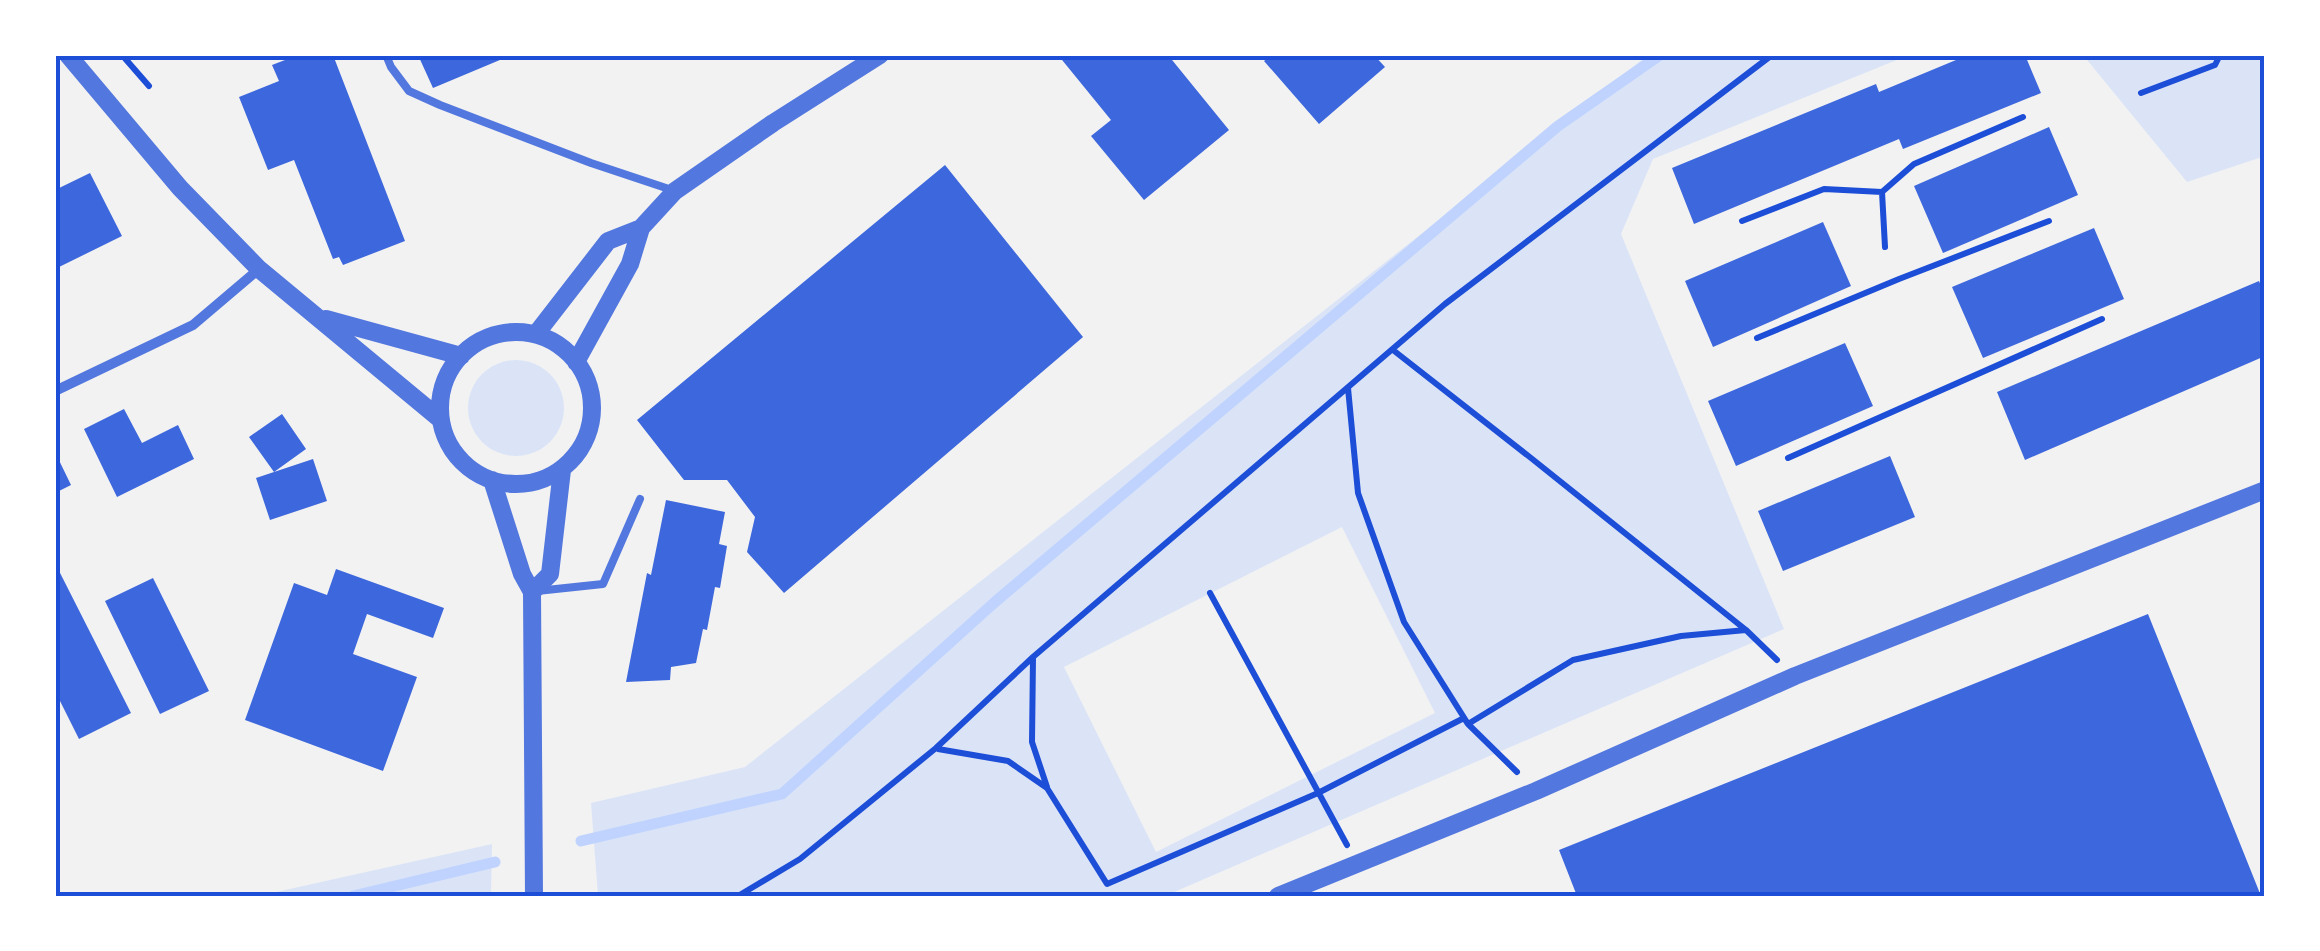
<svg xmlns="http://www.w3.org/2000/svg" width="2320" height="951" viewBox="0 0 2320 951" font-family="Karla,sans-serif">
	<rect width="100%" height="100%" fill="#f2f2f2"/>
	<path fill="#dbe4f7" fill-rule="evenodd" d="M 1648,55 L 1909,55 L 1653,159 L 1621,234 L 1784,629 L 1165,896 L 598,896 L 591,803 L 745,767 ZM 1342,527 L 1435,713 L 1156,852 L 1064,667 Z
		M 2083,55 L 2265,55 L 2265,156 L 2187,182 Z
		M468 408a48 48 0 1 1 96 0a48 48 0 1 1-96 0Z
		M 492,844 L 491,896 L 258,896 Z"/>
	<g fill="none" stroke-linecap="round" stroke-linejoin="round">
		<path stroke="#bfd3fe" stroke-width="11" d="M 581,841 L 782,794 L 995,602 L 1558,126 L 1660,55
			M 353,896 L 495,862"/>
	</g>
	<path fill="#3d67dc" d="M 298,55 L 333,55 L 405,241 L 343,265 L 339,257 L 333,259 L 294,160 L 268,170 L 239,97 L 279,81 L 272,65 Z
		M 418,55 L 512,55 L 433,88 Z
		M 1058,55 L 1168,55 L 1229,130 L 1144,200 L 1091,136 L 1111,120 Z
		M 1272,55 L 1374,55 L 1385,67 L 1319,124 L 1264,61 Z
		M 1968,55 L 2025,55 L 2041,93 L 1903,149 L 1899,139 L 1694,224 L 1672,168 L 1876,84 L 1879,92 Z
		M 2049,127 L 2078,195 L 1943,253 L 1914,186 Z
		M 945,165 L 1083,337 L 784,593 L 747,552 L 755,517 L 727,480 L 684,480 L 637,420 Z
		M 90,173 L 122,236 L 55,269 L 55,190 Z
		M 1823,222 L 1851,286 L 1713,347 L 1685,281 Z
		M 2094,228 L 2124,299 L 1983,358 L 1952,287 Z
		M 2259,281 L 2265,295 L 2265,356 L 2025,460 L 1997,392 Z
		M 1845,343 L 1873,406 L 1736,466 L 1708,401 Z
		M 124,409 L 142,443 L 178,425 L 194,459 L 117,497 L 84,429 Z
		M 282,414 L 306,449 L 274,472 L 249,437 Z
		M 55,452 L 71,485 L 55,493 Z
		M 1890,456 L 1915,517 L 1783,571 L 1758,511 Z
		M 313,459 L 327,501 L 270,520 L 256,478 Z
		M 666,500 L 725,512 L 719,544 L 727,546 L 720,588 L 715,587 L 707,630 L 703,629 L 696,663 L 671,667 L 670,680 L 626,682 L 647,573 L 651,575 Z
		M 55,563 L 131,713 L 79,739 L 55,691 Z
		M 336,569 L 444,608 L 433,638 L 367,614 L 353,654 L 417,677 L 383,771 L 245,720 L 294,583 L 327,595 Z
		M 153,578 L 209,691 L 160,714 L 105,601 Z
		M 2148,614 L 2261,896 L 1577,896 L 1559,850 Z"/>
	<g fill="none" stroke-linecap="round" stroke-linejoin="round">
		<path stroke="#1d4ed8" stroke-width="6" d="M 122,55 L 149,86
			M 2141,93 L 2215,65 L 2220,55
			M 1742,221 L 1824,189 L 1882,192
			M 1885,247 L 1882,192 L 1914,164 L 2023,117
			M 1757,338 L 1899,279 L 2049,221
			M 1393,350 L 1531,458 L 1746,630 L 1777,660
			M 1348,388 L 1358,493 L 1404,622 L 1468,724 L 1517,772
			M 1788,458 L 2102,319
			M 1210,593 L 1347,845
			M 1033,657 L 1032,742 L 1047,787
			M 938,749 L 1008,761 L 1047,788 L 1107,884 L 1318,793 L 1464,718 L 1468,724 L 1573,660 L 1681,636 L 1746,630
			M 738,896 L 800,859 L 936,748 L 1033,657 L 1445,304 L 1772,55"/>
		<path stroke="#5277de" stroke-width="8" d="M 386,55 L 391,67 L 409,91 L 440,105 L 591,163 L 675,191
			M 537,591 L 603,584 L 640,499"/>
		<path stroke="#5277de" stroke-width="10" d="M 55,391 L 193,325 L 259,269"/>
		<path stroke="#5277de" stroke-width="18" d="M 68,55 L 180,188 L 259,269 L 440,419
			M 326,319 L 461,356
			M440 408a76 76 0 1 1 152 0a76 76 0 1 1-152 0Z
			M 536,334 L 608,241 L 641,228
			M 576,362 L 630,264 L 641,228 L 675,191 L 773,123 L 880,55
			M 492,480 L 522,574 L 532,592 L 534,896
			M 532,592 L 550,574 L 562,470
			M 1278,896 L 1536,791 L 1795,676 L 2265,490"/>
	</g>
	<rect width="2320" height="951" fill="none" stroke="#ffffff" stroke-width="115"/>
	<rect x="58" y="58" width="2204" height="836" fill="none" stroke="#1d4ed8" stroke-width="4"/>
</svg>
